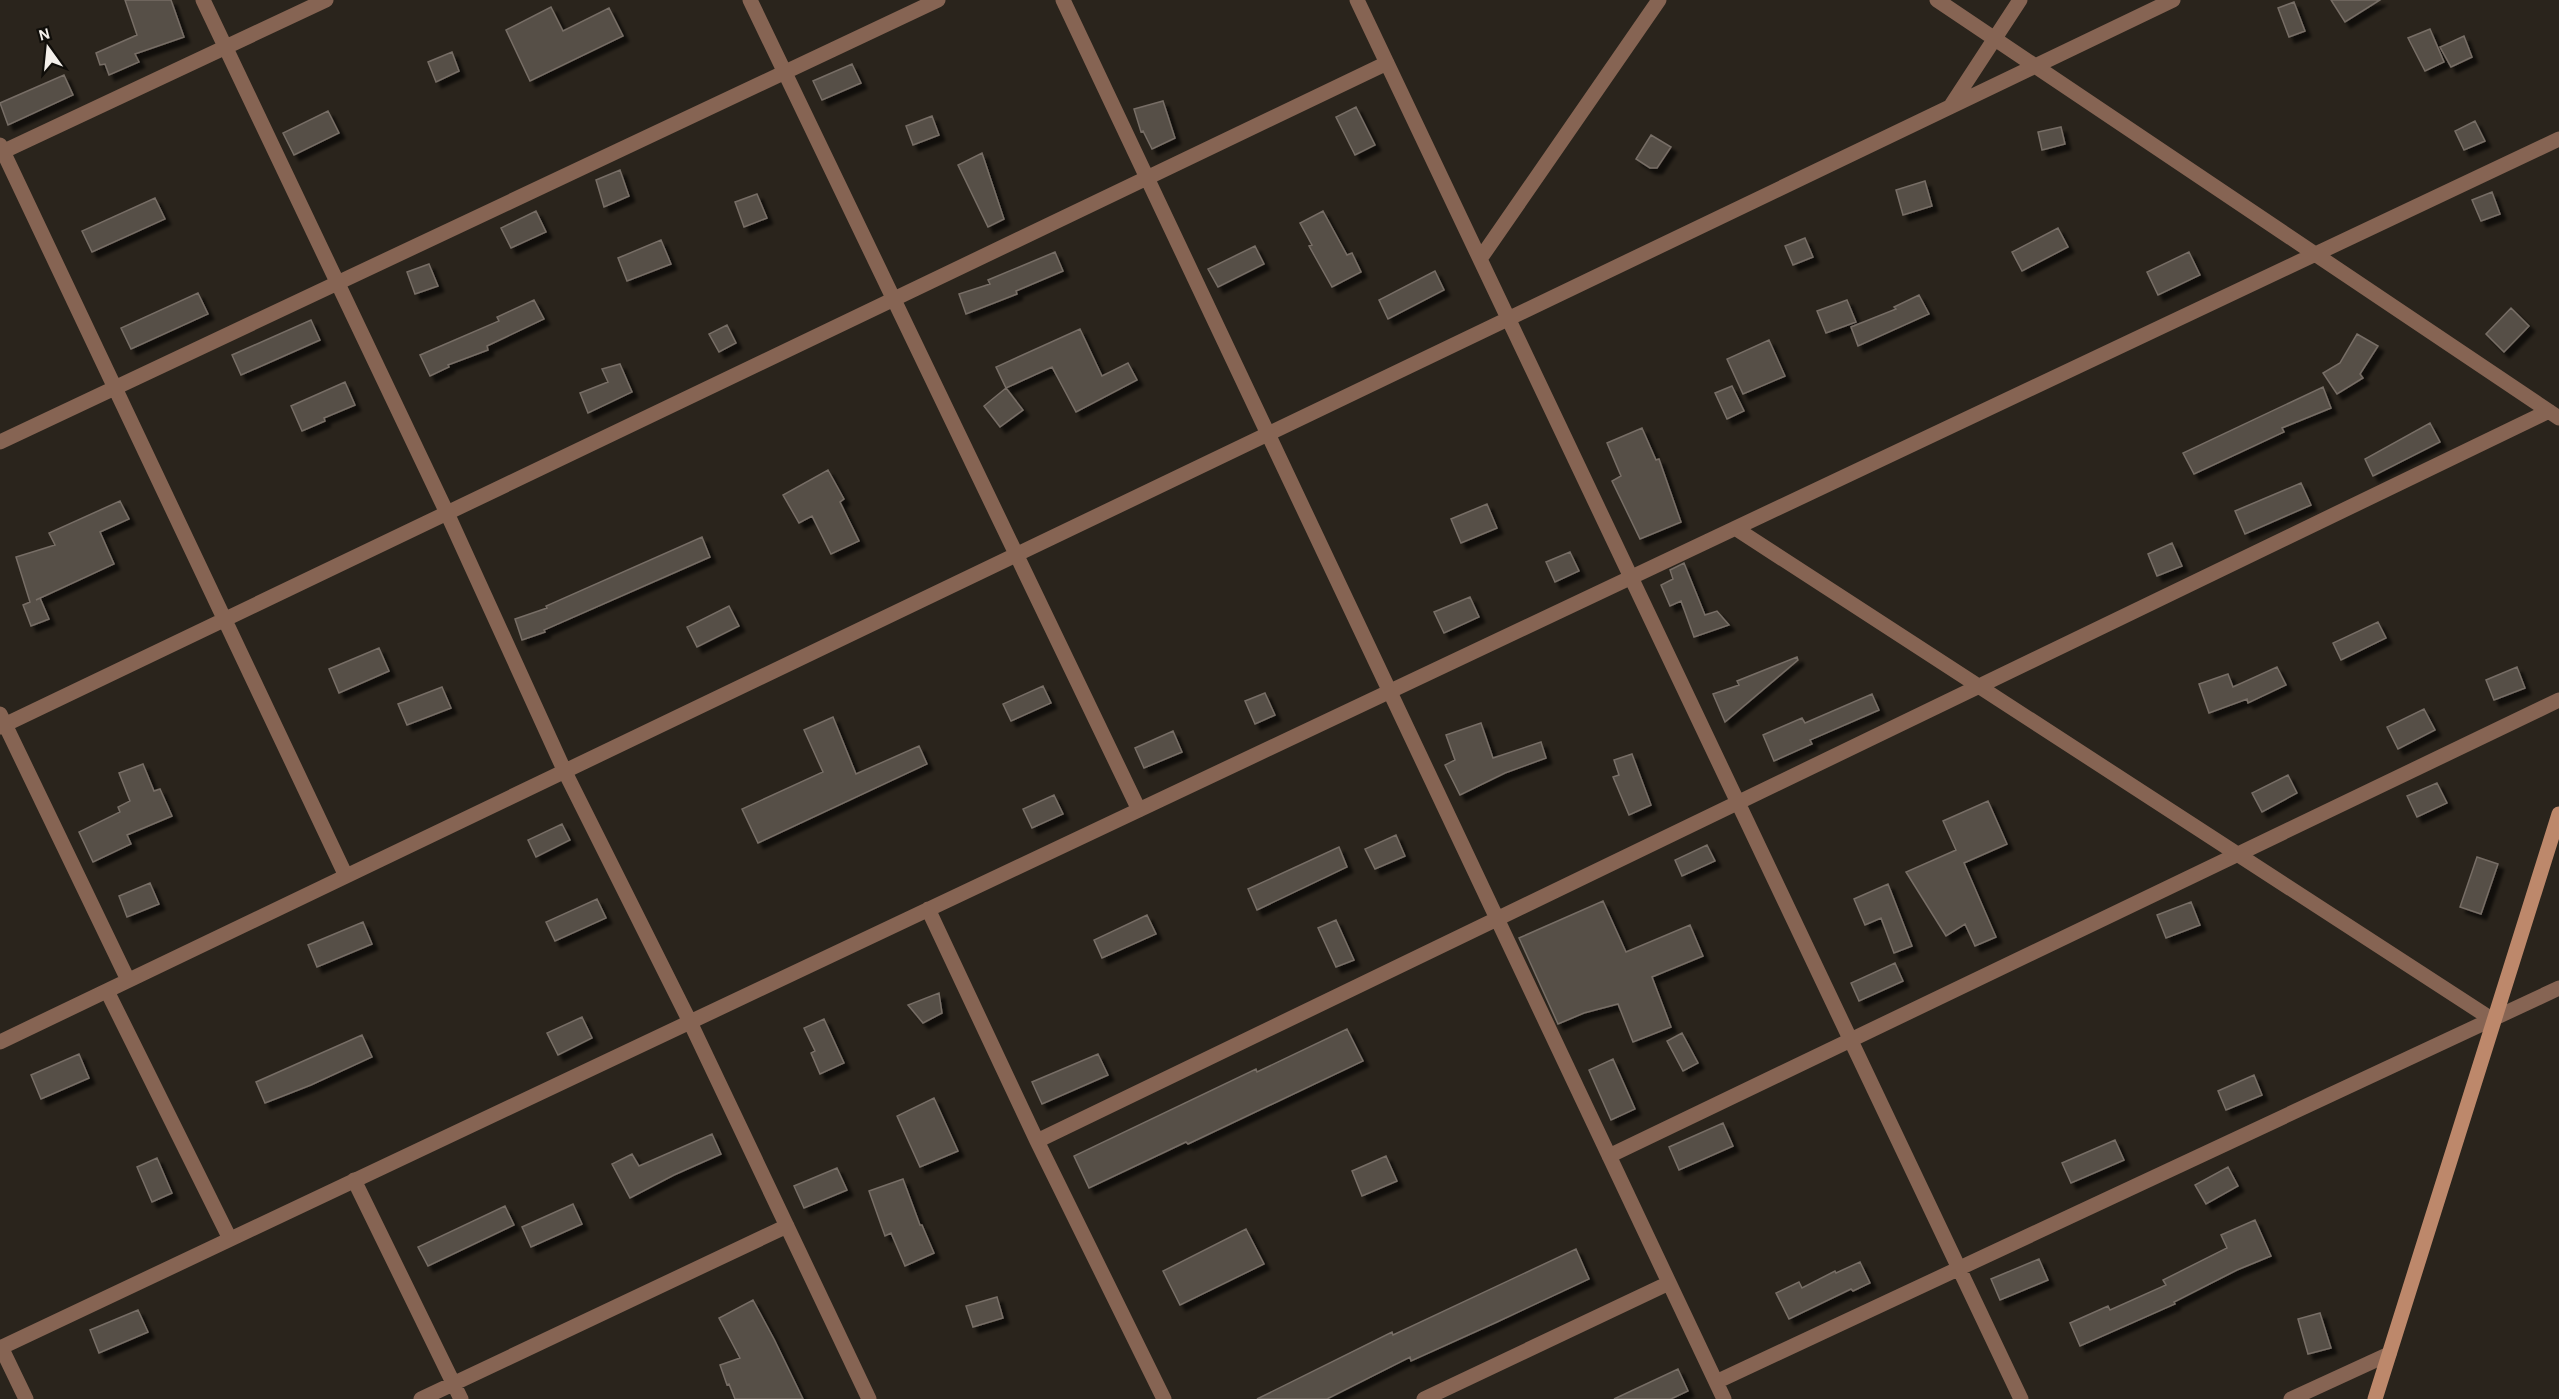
<svg xmlns="http://www.w3.org/2000/svg" width="2559" height="1399" viewBox="0 0 2559 1399" font-family="'Alegreya Sans',sans-serif">
	<defs>
		<filter id="shadow"><feDropShadow dx="5.5" dy="5.5" stdDeviation="1.5" flood-color="#0009"/></filter>
	</defs>
	<rect width="100%" height="100%" fill="#2a241c"/>
	<path fill="#574f47" stroke="#776e66" stroke-width="1.5" filter="url(#shadow)" d="M 125,0 L 171,0 L 184,37 L 135,54 L 139,62 L 109,75 L 105,64 L 100,65 L 96,53 L 137,35 Z
		M 2331,0 L 2380,0 L 2345,22 Z
		M 2294,2 L 2305,31 L 2289,37 L 2278,8 Z
		M 551,7 L 563,31 L 609,8 L 623,36 L 530,81 L 506,30 Z
		M 2430,29 L 2444,62 L 2425,71 L 2408,38 Z
		M 2464,36 L 2472,57 L 2451,67 L 2440,47 Z
		M 452,52 L 459,71 L 436,82 L 428,62 Z
		M 852,64 L 861,83 L 822,100 L 813,81 Z
		M 64,75 L 73,95 L 8,125 L 0,103 Z
		M 1163,101 L 1175,138 L 1152,149 L 1143,131 L 1141,132 L 1134,109 Z
		M 1356,107 L 1375,145 L 1355,155 L 1336,117 Z
		M 328,111 L 339,133 L 294,155 L 283,133 Z
		M 932,116 L 939,135 L 913,145 L 906,126 Z
		M 2475,121 L 2485,141 L 2464,150 L 2455,131 Z
		M 2061,127 L 2065,144 L 2042,150 L 2038,132 Z
		M 1651,135 L 1671,147 L 1657,168 L 1650,168 L 1636,159 Z
		M 982,153 L 1004,219 L 988,227 L 958,165 Z
		M 620,170 L 629,196 L 604,207 L 596,180 Z
		M 1925,181 L 1932,206 L 1903,215 L 1896,190 Z
		M 2492,192 L 2500,214 L 2481,221 L 2472,200 Z
		M 757,194 L 767,218 L 744,227 L 735,202 Z
		M 155,198 L 165,219 L 92,252 L 82,231 Z
		M 536,211 L 546,232 L 511,248 L 501,228 Z
		M 1323,211 L 1347,255 L 1352,253 L 1361,272 L 1332,287 L 1309,246 L 1312,245 L 1300,223 Z
		M 2058,228 L 2068,247 L 2022,271 L 2012,252 Z
		M 1805,238 L 1813,257 L 1793,265 L 1785,246 Z
		M 661,240 L 671,264 L 627,281 L 618,258 Z
		M 1255,246 L 1264,264 L 1218,287 L 1208,269 Z
		M 1055,252 L 1063,271 L 1016,291 L 1017,294 L 966,314 L 959,294 L 990,284 L 988,280 Z
		M 2189,252 L 2200,275 L 2158,295 L 2147,272 Z
		M 429,264 L 438,286 L 415,294 L 407,272 Z
		M 1435,271 L 1444,290 L 1388,319 L 1379,300 Z
		M 198,293 L 208,314 L 131,349 L 121,328 Z
		M 1919,295 L 1929,314 L 1858,346 L 1851,327 L 1896,309 L 1894,307 Z
		M 534,300 L 544,319 L 487,346 L 488,350 L 448,365 L 449,367 L 430,376 L 420,355 L 499,321 L 497,317 Z
		M 1847,300 L 1856,322 L 1826,333 L 1817,311 Z
		M 2511,308 L 2529,326 L 2504,352 L 2486,334 Z
		M 311,320 L 320,340 L 241,375 L 232,355 Z
		M 727,325 L 736,343 L 719,352 L 709,334 Z
		M 1080,329 L 1102,376 L 1128,363 L 1137,380 L 1076,412 L 1052,367 L 1006,388 L 996,367 Z
		M 2357,334 L 2378,346 L 2360,374 L 2363,378 L 2337,394 L 2323,373 L 2340,363 Z
		M 1769,340 L 1785,376 L 1743,394 L 1727,359 Z
		M 620,364 L 632,392 L 588,413 L 580,393 L 608,382 L 602,369 Z
		M 345,382 L 355,405 L 324,418 L 325,421 L 302,431 L 291,406 Z
		M 1732,386 L 1744,411 L 1727,419 L 1715,393 Z
		M 2323,387 L 2331,408 L 2282,428 L 2284,432 L 2194,474 L 2183,453 Z
		M 1006,388 L 1023,410 L 1000,427 L 984,406 Z
		M 2430,423 L 2440,442 L 2373,476 L 2365,459 Z
		M 1642,428 L 1656,460 L 1659,459 L 1681,522 L 1640,539 L 1612,481 L 1621,476 L 1607,443 Z
		M 828,470 L 844,499 L 840,502 L 859,541 L 831,554 L 812,516 L 799,523 L 783,495 Z
		M 2301,483 L 2311,505 L 2245,534 L 2235,511 Z
		M 120,501 L 129,519 L 100,532 L 114,564 L 36,600 L 40,598 L 49,619 L 31,626 L 23,605 L 30,602 L 16,557 L 55,545 L 49,533 Z
		M 1487,504 L 1497,528 L 1461,543 L 1451,519 Z
		M 702,537 L 710,557 L 544,630 L 545,632 L 522,640 L 515,619 L 547,608 L 546,606 Z
		M 2172,543 L 2182,566 L 2157,576 L 2148,554 Z
		M 1570,552 L 1579,571 L 1555,582 L 1546,562 Z
		M 1684,563 L 1705,615 L 1717,611 L 1729,625 L 1694,637 L 1681,601 L 1670,606 L 1661,585 L 1673,579 L 1670,570 Z
		M 1470,597 L 1479,617 L 1444,633 L 1434,612 Z
		M 729,606 L 739,626 L 697,647 L 687,627 Z
		M 2378,622 L 2386,638 L 2341,660 L 2333,643 Z
		M 379,648 L 389,671 L 339,693 L 329,669 Z
		M 1797,657 L 1798,660 L 1725,722 L 1713,694 L 1739,685 L 1737,681 Z
		M 2277,667 L 2286,685 L 2248,703 L 2247,699 L 2209,713 L 2199,684 L 2228,674 L 2233,687 Z
		M 2517,667 L 2525,688 L 2494,700 L 2486,680 Z
		M 1043,686 L 1051,703 L 1011,721 L 1003,704 Z
		M 442,687 L 451,708 L 407,725 L 398,704 Z
		M 1265,693 L 1275,715 L 1255,724 L 1245,701 Z
		M 1872,694 L 1879,710 L 1810,740 L 1812,744 L 1774,761 L 1763,735 L 1802,718 L 1805,723 Z
		M 2424,709 L 2435,730 L 2398,749 L 2387,727 Z
		M 833,717 L 856,774 L 919,746 L 927,764 L 758,843 L 742,809 L 823,772 L 804,730 Z
		M 1481,723 L 1493,758 L 1541,742 L 1546,758 L 1505,773 L 1460,795 L 1445,765 L 1455,760 L 1446,735 Z
		M 1173,731 L 1182,752 L 1144,768 L 1135,748 Z
		M 1632,754 L 1651,805 L 1629,815 L 1613,777 L 1619,775 L 1614,760 Z
		M 143,764 L 154,791 L 160,789 L 172,816 L 127,835 L 131,844 L 93,862 L 79,832 L 120,812 L 118,807 L 130,801 L 119,773 Z
		M 2288,775 L 2297,793 L 2262,812 L 2252,793 Z
		M 2437,783 L 2447,803 L 2417,817 L 2407,796 Z
		M 1054,795 L 1063,814 L 1032,828 L 1023,809 Z
		M 1988,801 L 2007,844 L 1964,863 L 1996,937 L 1975,946 L 1965,924 L 1946,936 L 1906,872 L 1956,850 L 1943,821 Z
		M 562,824 L 570,840 L 536,857 L 528,840 Z
		M 1396,835 L 1405,856 L 1375,869 L 1365,849 Z
		M 1707,845 L 1715,861 L 1682,876 L 1675,860 Z
		M 1339,847 L 1347,867 L 1257,910 L 1248,889 Z
		M 2477,857 L 2498,864 L 2481,914 L 2460,907 Z
		M 150,883 L 159,904 L 127,917 L 119,896 Z
		M 1888,884 L 1912,946 L 1894,953 L 1881,918 L 1865,925 L 1854,899 Z
		M 597,899 L 606,918 L 555,941 L 546,922 Z
		M 1603,901 L 1626,952 L 1690,925 L 1703,956 L 1652,977 L 1671,1027 L 1633,1042 L 1618,1004 L 1584,1013 L 1558,1024 L 1519,938 Z
		M 2191,902 L 2200,925 L 2166,938 L 2157,915 Z
		M 1147,915 L 1156,934 L 1102,958 L 1094,940 Z
		M 1336,920 L 1354,960 L 1336,967 L 1318,928 Z
		M 363,922 L 372,944 L 317,967 L 308,945 Z
		M 1895,963 L 1903,981 L 1859,1001 L 1851,983 Z
		M 939,993 L 942,1013 L 923,1023 L 908,1005 Z
		M 582,1017 L 592,1038 L 558,1055 L 547,1033 Z
		M 824,1019 L 844,1063 L 820,1074 L 811,1053 L 815,1051 L 804,1028 Z
		M 1347,1029 L 1363,1061 L 1188,1144 L 1186,1142 L 1089,1188 L 1074,1156 L 1256,1069 L 1257,1072 Z
		M 1682,1033 L 1698,1063 L 1683,1071 L 1667,1041 Z
		M 362,1035 L 372,1057 L 311,1085 L 265,1103 L 256,1082 Z
		M 79,1054 L 89,1078 L 41,1099 L 31,1075 Z
		M 1098,1054 L 1108,1075 L 1042,1104 L 1032,1082 Z
		M 1613,1059 L 1635,1109 L 1611,1120 L 1589,1070 Z
		M 2254,1075 L 2262,1095 L 2226,1110 L 2218,1091 Z
		M 934,1098 L 958,1151 L 920,1167 L 897,1116 Z
		M 1723,1123 L 1733,1146 L 1679,1170 L 1669,1147 Z
		M 712,1134 L 721,1154 L 674,1175 L 630,1198 L 612,1164 L 632,1154 L 639,1166 Z
		M 2115,1140 L 2124,1160 L 2071,1183 L 2062,1163 Z
		M 1386,1156 L 1397,1181 L 1362,1196 L 1352,1171 Z
		M 157,1158 L 172,1193 L 152,1202 L 137,1167 Z
		M 2228,1167 L 2238,1186 L 2206,1204 L 2195,1185 Z
		M 837,1168 L 847,1190 L 804,1208 L 794,1186 Z
		M 903,1179 L 920,1225 L 922,1225 L 934,1253 L 905,1266 L 891,1233 L 885,1236 L 869,1191 Z
		M 573,1204 L 582,1224 L 531,1247 L 522,1227 Z
		M 505,1206 L 514,1225 L 428,1266 L 418,1247 Z
		M 2255,1220 L 2271,1256 L 2237,1270 L 2174,1302 L 2175,1304 L 2080,1346 L 2070,1323 L 2108,1306 L 2110,1310 L 2166,1285 L 2163,1280 L 2227,1248 L 2221,1235 Z
		M 1246,1229 L 1264,1264 L 1180,1305 L 1163,1271 Z
		M 1576,1249 L 1589,1279 L 1497,1322 L 1411,1361 L 1410,1357 L 1327,1399 L 1257,1399 L 1392,1332 L 1393,1335 Z
		M 2039,1259 L 2048,1280 L 2000,1300 L 1991,1279 Z
		M 1860,1262 L 1870,1283 L 1853,1291 L 1851,1289 L 1789,1319 L 1776,1293 L 1799,1282 L 1802,1288 L 1835,1271 L 1836,1273 Z
		M 997,1297 L 1003,1318 L 973,1327 L 966,1306 Z
		M 753,1300 L 774,1339 L 803,1399 L 735,1399 L 729,1384 L 727,1385 L 720,1365 L 740,1358 L 719,1318 Z
		M 138,1310 L 148,1332 L 99,1353 L 90,1330 Z
		M 2320,1313 L 2331,1348 L 2308,1354 L 2298,1319 Z
		M 1678,1369 L 1688,1391 L 1671,1399 L 1614,1399 Z"/>
	<g fill="none" stroke-linecap="round" stroke-linejoin="round">
		<path stroke="#866453" stroke-width="15" d="M 203,0 L 447,513 L 565,772 L 690,1022 L 869,1399
			M 750,0 L 1139,810
			M 1063,0 L 1724,1399
			M 1357,0 L 2021,1399
			M 1937,0 L 2559,418
			M 1950,107 L 2020,0
			M 0,145 L 346,876
			M 0,153 L 326,0
			M 1480,259 L 1659,0
			M 0,442 L 938,0
			M 1735,528 L 2493,1020
			M 0,714 L 128,980
			M 0,727 L 1387,63
			M 928,909 L 1037,1141 L 1164,1399
			M 107,991 L 230,1239
			M 0,1042 L 2173,0
			M 1037,1141 L 2549,411
			M 1609,1156 L 2559,700
			M 354,1180 L 461,1399
			M 1,1347 L 26,1399
			M 0,1348 L 2559,139
			M 1716,1382 L 2559,988
			M 421,1399 L 787,1226
			M 1424,1399 L 1669,1283
			M 2291,1399 L 2389,1354"/>
		<path stroke="#bd886b" stroke-width="15" d="M 2375,1399 L 2559,814"/>
	</g>
	<g transform="translate(48 48) rotate(345)" stroke="#100e0a" stroke-width="4.5" paint-order="stroke">
	<path d="M0-4.5L10 22L0 15L-10 22Z" fill="#f4f0eb"/>
	<text y="-9" font-size="16" font-weight="bold" text-anchor="middle" fill="#f4f0eb">N</text>
	</g>
</svg>
